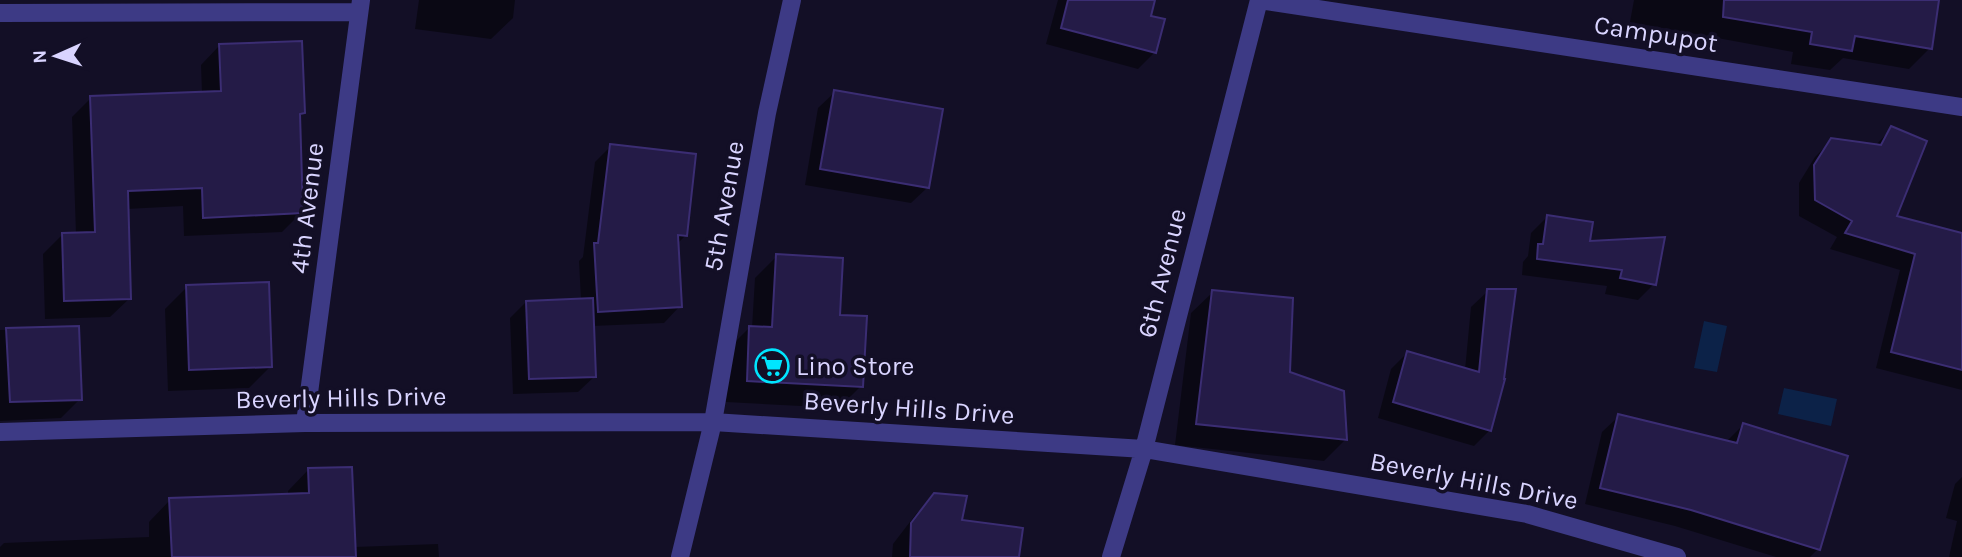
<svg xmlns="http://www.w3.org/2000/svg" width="1962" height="557" viewBox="0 0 1962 557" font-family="Karla,sans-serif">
	<rect width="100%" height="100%" fill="#130f26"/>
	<path fill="#0c2248" d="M 1704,321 L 1727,326 L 1717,372 L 1694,368 Z
		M 1784,388 L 1837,399 L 1831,426 L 1778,414 Z"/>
	<path fill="#0007" d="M 419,0 L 515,0 L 513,18 L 491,39 L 415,29 Z
		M 1058,0 L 1153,0 L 1149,17 L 1163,21 L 1154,53 L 1138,69 L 1046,44 Z
		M 1634,0 L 1938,0 L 1930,48 L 1909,69 L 1843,58 L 1830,70 L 1791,64 L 1793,52 L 1630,22 Z
		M 220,45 L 303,113 L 298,118 L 301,213 L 282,232 L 184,236 L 183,206 L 127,209 L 130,298 L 110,317 L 45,319 L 43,254 L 62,235 L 76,234 L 72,117 L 91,98 L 202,93 L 201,65 Z
		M 835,92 L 928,187 L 911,203 L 805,185 L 818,108 Z
		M 1892,128 L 1894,218 L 1962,235 L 1962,390 L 1876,368 L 1900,270 L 1830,249 L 1837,237 L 1799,216 L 1799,183 L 1815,157 L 1832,140 L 1875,146 Z
		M 611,146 L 686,235 L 677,244 L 680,306 L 664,323 L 592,326 L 595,376 L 578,392 L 513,394 L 510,318 L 526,302 L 581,300 L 579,261 L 583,257 L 595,162 Z
		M 1547,217 L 1588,243 L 1654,284 L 1638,300 L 1605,294 L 1607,286 L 1522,275 L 1523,262 L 1528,256 L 1531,233 Z
		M 777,256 L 838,317 L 861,386 L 839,408 L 726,402 L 728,349 L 750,327 L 752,328 L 755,278 Z
		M 187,287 L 270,367 L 249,388 L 168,391 L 165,309 Z
		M 1488,291 L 1490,430 L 1474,446 L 1378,418 L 1391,369 L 1407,353 L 1465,370 L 1471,307 Z
		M 1213,292 L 1288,373 L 1345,440 L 1324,461 L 1175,445 L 1191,313 Z
		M 77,328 L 80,399 L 61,418 L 0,421 L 0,330 Z
		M 1619,416 L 1726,442 L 1743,425 L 1818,549 L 1810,557 L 1776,557 L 1675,526 L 1585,504 L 1602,432 Z
		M 309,469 L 354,547 L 438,544 L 439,557 L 0,557 L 0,547 L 4,543 L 149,537 L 149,522 L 170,500 L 288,496 L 288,491 Z
		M 1962,477 L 1962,557 L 1949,557 L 1957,521 L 1946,518 L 1955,484 Z
		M 935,495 L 960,522 L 1017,557 L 892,557 L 893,544 L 916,514 Z"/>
	<path fill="#241b47" stroke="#3b2d73" stroke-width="2" d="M 1068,0 L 1155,0 L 1151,16 L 1165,19 L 1156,53 L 1061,28 Z
		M 1724,0 L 1939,0 L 1932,49 L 1855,36 L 1852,51 L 1810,44 L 1812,32 L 1723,17 Z
		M 302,41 L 305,113 L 300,114 L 303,213 L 203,218 L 202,188 L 128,191 L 131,299 L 64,301 L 62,233 L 95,232 L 90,96 L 221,91 L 219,44 Z
		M 834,90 L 943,109 L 929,188 L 820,169 Z
		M 1891,126 L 1927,141 L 1897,216 L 1962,233 L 1962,370 L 1891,352 L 1915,254 L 1845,233 L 1852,221 L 1815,200 L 1814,165 L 1831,138 L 1881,145 Z
		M 610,144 L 696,154 L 687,236 L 678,235 L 682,307 L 598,312 L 594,243 L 598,243 Z
		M 1547,215 L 1593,222 L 1590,241 L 1665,237 L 1656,285 L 1620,278 L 1622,270 L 1537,259 L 1538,244 L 1543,244 Z
		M 776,254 L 843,258 L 840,315 L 867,316 L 863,387 L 747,381 L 749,326 L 772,327 Z
		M 269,282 L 272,367 L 189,370 L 186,285 Z
		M 1487,289 L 1516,289 L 1504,379 L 1505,379 L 1491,431 L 1393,402 L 1407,351 L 1479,372 Z
		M 1212,290 L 1293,298 L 1290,372 L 1344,391 L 1347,440 L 1196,424 Z
		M 593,298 L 596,377 L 529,379 L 526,301 Z
		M 79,326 L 82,400 L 10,402 L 6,328 Z
		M 1618,414 L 1737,443 L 1743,423 L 1848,456 L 1820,550 L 1691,510 L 1600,488 Z
		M 352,467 L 356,557 L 172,557 L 169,498 L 309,493 L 308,468 Z
		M 934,493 L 967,496 L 962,520 L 1023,528 L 1019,557 L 910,557 L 911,523 Z"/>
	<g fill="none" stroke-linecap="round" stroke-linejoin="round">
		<path stroke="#3d3a85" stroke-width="18" d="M 1259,0 L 1962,107
			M 0,13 L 359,12
			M 305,423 L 361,0
			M 0,432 L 305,423 L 713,422 L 1144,449 L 1527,514 L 1677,557
			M 680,557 L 713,422 L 767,113 L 792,0
			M 1111,557 L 1144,449 L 1259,0"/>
	</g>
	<defs>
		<symbol id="supermarket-ring" viewBox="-11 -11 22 22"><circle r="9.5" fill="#130f26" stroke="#00e5ff" stroke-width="1.5"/><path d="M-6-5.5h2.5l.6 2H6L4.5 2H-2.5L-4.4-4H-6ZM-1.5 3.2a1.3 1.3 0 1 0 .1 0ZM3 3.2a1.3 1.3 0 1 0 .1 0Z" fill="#00e5ff"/></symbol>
	</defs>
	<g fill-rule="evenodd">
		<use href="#supermarket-ring" x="753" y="347" width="38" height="38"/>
	</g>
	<g text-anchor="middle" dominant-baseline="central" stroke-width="7" stroke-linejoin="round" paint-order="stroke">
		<g font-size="26" fill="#d9d4ff" stroke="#130f26">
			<text transform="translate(1656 34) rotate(9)">Campupot</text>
			<text transform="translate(724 206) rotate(-80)">5th Avenue</text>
			<text transform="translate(307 208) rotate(-83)">4th Avenue</text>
			<text transform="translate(1162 273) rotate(-76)">6th Avenue</text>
			<text transform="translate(341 398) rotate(-1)">Beverly Hills Drive</text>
			<text transform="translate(909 408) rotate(4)">Beverly Hills Drive</text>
			<text transform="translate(1474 481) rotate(11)">Beverly Hills Drive</text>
		</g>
		<g font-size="26" fill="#d9d4ff" stroke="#130f26" text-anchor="start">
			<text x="796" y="366">Lino Store</text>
		</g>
	</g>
	<g transform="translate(56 56) rotate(267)" stroke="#130f26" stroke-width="5" paint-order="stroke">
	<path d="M0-5L12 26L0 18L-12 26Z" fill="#d9d4ff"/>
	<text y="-10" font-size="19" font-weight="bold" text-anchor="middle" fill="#d9d4ff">N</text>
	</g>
</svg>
